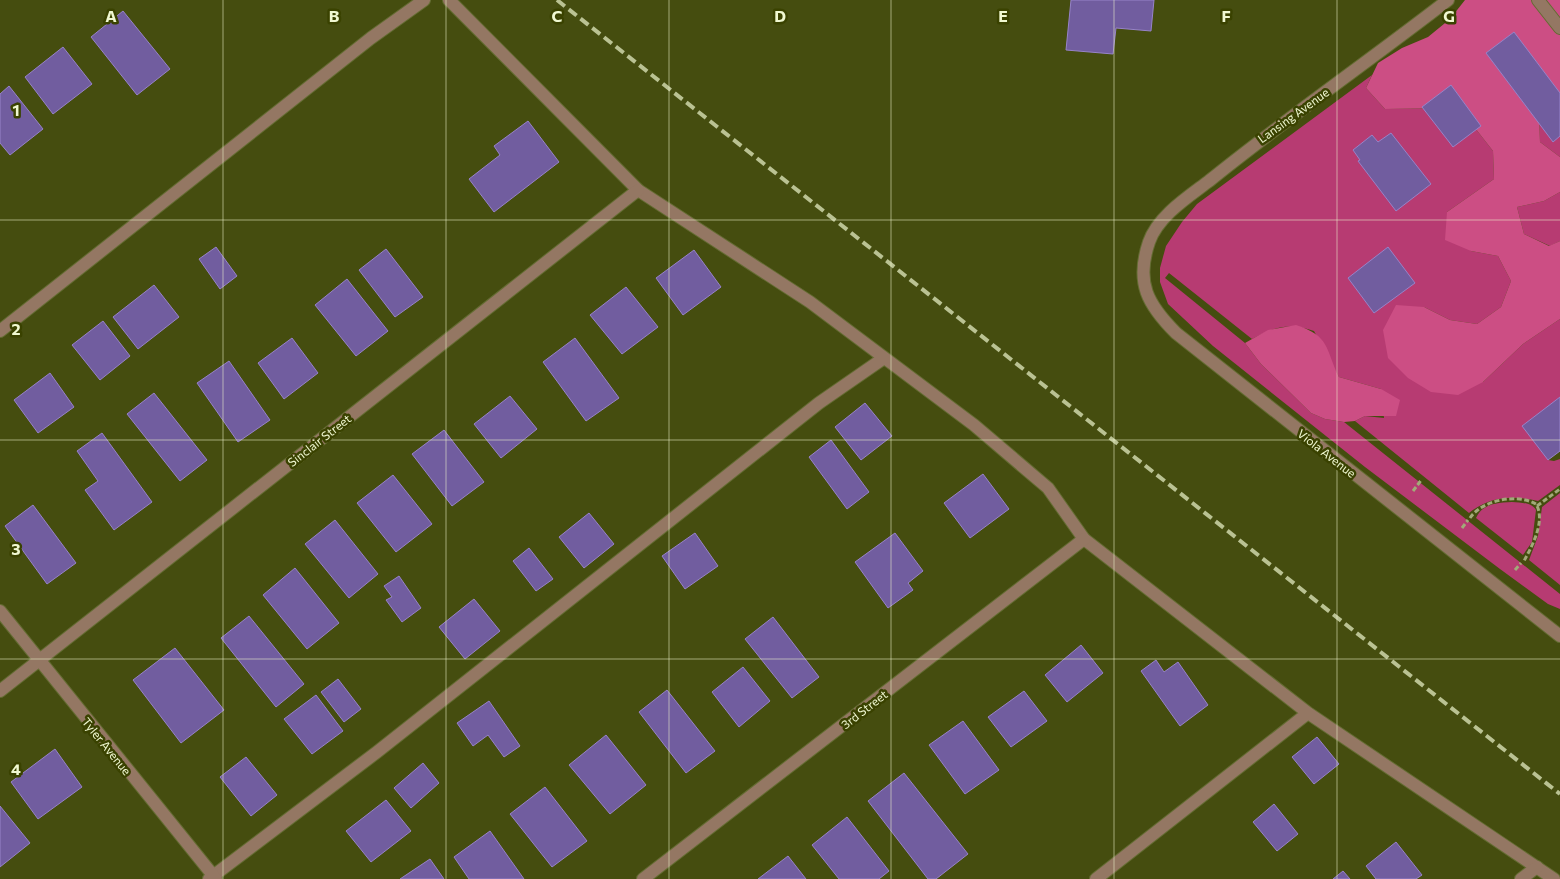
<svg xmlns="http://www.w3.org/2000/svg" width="1560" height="879" viewBox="0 0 1560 879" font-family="Commissioner,sans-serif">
	<rect width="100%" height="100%" fill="#454d0f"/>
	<path fill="#b73b72" d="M 1372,75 L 1366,88 L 1385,109 L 1453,108 L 1468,119 L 1493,151 L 1494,179 L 1447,212 L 1471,251 L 1498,256 L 1511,281 L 1501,307 L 1477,324 L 1450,320 L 1424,307 L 1483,382 L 1523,344 L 1560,319 L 1560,397 L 1548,460 L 1554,461 L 1560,459 L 1560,485 L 1538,501 C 1513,495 1490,496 1469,513 L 1355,421 L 1365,416 L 1384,418 L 1381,389 L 1339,377 L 1314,331 C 1290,323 1275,326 1252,339 L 1169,273 L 1165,278 L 1245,343 L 1261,364 L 1311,413 L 1325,419 L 1344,422 L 1560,594 L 1560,609 L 1548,604 L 1500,569 L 1365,467 L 1213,346 L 1168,304 L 1160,282 L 1160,268 L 1166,246 L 1182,222 L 1197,204 Z
		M 1560,92 L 1560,157 L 1540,142 L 1539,115 Z
		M 1560,192 L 1560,241 L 1550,246 L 1524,234 L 1517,207 L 1544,201 Z
		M 1560,493 L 1560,585 L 1529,560 L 1538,536 L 1542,507 Z
		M 1512,502 C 1521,503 1531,502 1536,510 L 1532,542 L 1523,555 L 1476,518 C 1483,503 1497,503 1512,502 Z"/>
	<path fill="#cc4e84" d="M 1465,0 L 1560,0 L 1560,92 L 1539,115 L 1540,142 L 1560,157 L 1560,192 L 1544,201 L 1517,207 L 1524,234 L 1549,246 L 1560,241 L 1560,319 L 1523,344 L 1483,382 L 1458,395 L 1431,392 L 1408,378 L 1388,358 L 1383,330 L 1396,305 L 1424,307 L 1450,320 L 1477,324 L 1501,307 L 1511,281 L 1498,256 L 1471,251 L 1445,240 L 1447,212 L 1494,179 L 1493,151 L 1468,119 L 1453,108 L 1385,109 L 1366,88 L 1378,63 L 1402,48 L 1428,37 L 1450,19 Z
		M 1296,325 C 1330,336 1325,348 1339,377 L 1381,389 L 1400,400 L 1396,416 L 1365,416 L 1355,421 L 1344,422 L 1325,419 L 1311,413 L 1261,364 L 1245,343 L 1268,330 Z"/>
	<path fill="#715d9f" stroke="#9783c9" d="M 1071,0 L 1154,0 L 1151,31 L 1116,28 L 1113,54 L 1066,50 Z
		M 123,11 L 170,69 L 137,95 L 91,37 Z
		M 1514,32 L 1560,93 L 1560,136 L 1553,142 L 1486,53 Z
		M 63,47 L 92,84 L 53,114 L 25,77 Z
		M 1451,85 L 1481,126 L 1453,147 L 1422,107 Z
		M 9,86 L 43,129 L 10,155 L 0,143 L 0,94 Z
		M 528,121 L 559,162 L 494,212 L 469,179 L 500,155 L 494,146 Z
		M 1391,133 L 1431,184 L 1396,211 L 1358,161 L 1360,160 L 1353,150 L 1372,135 L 1378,142 Z
		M 216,247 L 237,276 L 220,289 L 199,259 Z
		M 1388,247 L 1415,283 L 1374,313 L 1348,278 Z
		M 386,249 L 423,297 L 395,317 L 359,270 Z
		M 694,250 L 721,287 L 683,315 L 656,278 Z
		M 347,279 L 388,331 L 356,356 L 315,305 Z
		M 154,285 L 179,317 L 138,349 L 113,317 Z
		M 626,287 L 658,327 L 622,354 L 590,315 Z
		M 103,321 L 130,356 L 100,380 L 72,345 Z
		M 292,338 L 318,373 L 284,399 L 258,363 Z
		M 575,338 L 619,398 L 586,421 L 543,362 Z
		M 229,361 L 270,420 L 238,442 L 197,383 Z
		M 50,373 L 74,407 L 38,433 L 14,400 Z
		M 154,393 L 207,460 L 180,481 L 127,414 Z
		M 510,396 L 537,429 L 501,458 L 474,424 Z
		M 1560,397 L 1560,451 L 1548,460 L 1522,426 Z
		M 865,403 L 892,436 L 861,460 L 835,427 Z
		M 444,430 L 484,482 L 452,506 L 412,454 Z
		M 102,433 L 152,502 L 114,530 L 85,490 L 98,481 L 77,451 Z
		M 831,440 L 869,492 L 847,509 L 809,457 Z
		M 983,474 L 1009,509 L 970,538 L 944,503 Z
		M 393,475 L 432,524 L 396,552 L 357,503 Z
		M 33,505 L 76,563 L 47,584 L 5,526 Z
		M 589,513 L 614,544 L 584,568 L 559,537 Z
		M 335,520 L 378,574 L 349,598 L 305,544 Z
		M 695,533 L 718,566 L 685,589 L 662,556 Z
		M 895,533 L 923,571 L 908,583 L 913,590 L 888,608 L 855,562 Z
		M 529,548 L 553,579 L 536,591 L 513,561 Z
		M 295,568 L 339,623 L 307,649 L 263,595 Z
		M 399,576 L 421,608 L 402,622 L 386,600 L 392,597 L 384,586 Z
		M 474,599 L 500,631 L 465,659 L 439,627 Z
		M 249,616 L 304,684 L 276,707 L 221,638 Z
		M 773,617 L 819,677 L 792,698 L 745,639 Z
		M 1081,645 L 1103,673 L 1067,702 L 1045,675 Z
		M 175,648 L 224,710 L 181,743 L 133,680 Z
		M 1156,660 L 1164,672 L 1178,662 L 1208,705 L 1180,726 L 1141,671 Z
		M 743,667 L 770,701 L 739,727 L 712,692 Z
		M 338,679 L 361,709 L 344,722 L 321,692 Z
		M 667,690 L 715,751 L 686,773 L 639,712 Z
		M 1024,691 L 1047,721 L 1011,747 L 988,717 Z
		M 316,695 L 343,731 L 312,754 L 284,719 Z
		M 489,701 L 520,746 L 504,757 L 488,735 L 473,746 L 457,723 Z
		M 963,721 L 999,770 L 965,794 L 929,745 Z
		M 606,735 L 646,785 L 610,814 L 569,765 Z
		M 1317,737 L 1339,764 L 1314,784 L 1292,757 Z
		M 55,749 L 82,787 L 38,819 L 11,782 Z
		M 246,757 L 277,795 L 251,816 L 220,777 Z
		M 423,763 L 439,783 L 411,808 L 394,788 Z
		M 904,773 L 968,854 L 936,879 L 928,879 L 868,801 Z
		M 545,787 L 587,841 L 552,867 L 510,814 Z
		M 386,800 L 411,831 L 371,862 L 346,831 Z
		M 1274,804 L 1298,834 L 1277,851 L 1253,822 Z
		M 0,806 L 30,843 L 0,867 Z
		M 847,817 L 889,871 L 879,879 L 839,879 L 812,845 Z
		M 490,831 L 524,879 L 469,879 L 454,857 Z
		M 1396,842 L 1422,875 L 1416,879 L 1376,879 L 1366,866 Z
		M 788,856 L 806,879 L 758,879 Z
		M 430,859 L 444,879 L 400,879 Z
		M 1343,871 L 1350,879 L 1333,879 Z"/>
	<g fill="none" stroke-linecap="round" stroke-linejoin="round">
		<defs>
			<path id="lane" d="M 449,0 L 638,190 L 810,302 L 974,425 L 1048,488 L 1084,539 L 1308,713 L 1554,879
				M 1538,0 L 1560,28
				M 0,331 L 371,38 L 424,0
				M 209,879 L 377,752 L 819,403 L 884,358
				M 1096,879 L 1308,713"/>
			<path id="street" d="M 1448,0 C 1369,61 1287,118 1209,181 C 1188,197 1158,216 1149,242 C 1135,283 1148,305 1176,333 L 1560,636
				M 0,611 L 216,879
				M 0,691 L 638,190
				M 643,879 L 1084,539
				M 1521,879 L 1537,867"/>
		</defs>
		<use href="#lane" stroke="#646c32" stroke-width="14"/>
		<use href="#street" stroke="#646c32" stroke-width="14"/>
		<path stroke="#a2aa79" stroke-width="3" stroke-dasharray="5 2.5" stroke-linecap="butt" d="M 1413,491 L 1422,479
			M 1537,506 L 1560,489
			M 1470,518 C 1482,500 1517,493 1536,504 C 1546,521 1532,546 1524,561
			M 1462,528 L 1468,520
			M 1515,570 L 1521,563"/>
		<use href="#lane" stroke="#947763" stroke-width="12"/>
		<use href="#street" stroke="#947763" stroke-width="12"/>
		<path stroke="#bac293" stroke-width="4" stroke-dasharray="10 5" stroke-linecap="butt" d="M 557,0 L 1560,794"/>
	</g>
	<path fill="none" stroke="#f0f8d1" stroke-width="1" stroke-opacity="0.55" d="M 223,0 L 223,879M 446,0 L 446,879M 669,0 L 669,879M 891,0 L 891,879M 1114,0 L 1114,879M 1337,0 L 1337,879M 0,220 L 1560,220M 0,440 L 1560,440M 0,659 L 1560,659"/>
	<g text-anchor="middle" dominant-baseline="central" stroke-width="5" stroke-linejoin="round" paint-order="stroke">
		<g font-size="12" fill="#f0f8d1" stroke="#3a4200">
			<text transform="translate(1293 115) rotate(-36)">Lansing Avenue</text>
			<text transform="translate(319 440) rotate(-38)">Sinclair Street</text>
			<text transform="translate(1327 453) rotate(38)">Viola Avenue</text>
			<text transform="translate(864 709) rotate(-38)">3rd Street</text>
			<text transform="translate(107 746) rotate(51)">Tyler Avenue</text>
		</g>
	</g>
	<g font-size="16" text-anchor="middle" font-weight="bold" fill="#f0f8d1" stroke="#3a4200" stroke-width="5" stroke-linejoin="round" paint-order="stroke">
		<text x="111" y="22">A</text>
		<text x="334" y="22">B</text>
		<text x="557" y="22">C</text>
		<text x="780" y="22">D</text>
		<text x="1003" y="22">E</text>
		<text x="1226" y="22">F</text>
		<text x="1449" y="22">G</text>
		<text x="16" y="116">1</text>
		<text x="16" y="335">2</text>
		<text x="16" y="555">3</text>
		<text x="16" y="775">4</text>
	</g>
</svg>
